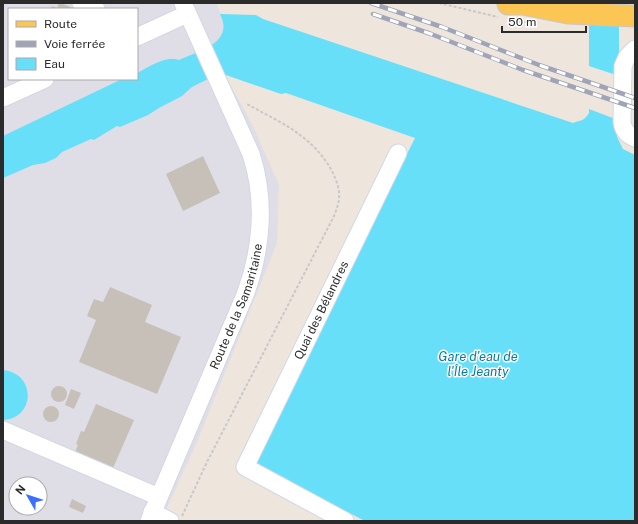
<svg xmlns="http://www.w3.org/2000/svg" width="638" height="524" viewBox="0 0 638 524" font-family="'Public Sans',sans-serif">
	<rect width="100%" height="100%" fill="#eee5dd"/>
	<path fill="#dfdee6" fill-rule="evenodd" d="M 3,3 L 216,3 L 223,19 L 224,29 L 219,40 L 209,46 L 252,124 L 279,185 L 277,243 L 197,442 L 161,521 L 3,521 ZM 9,9 L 137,9 L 137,79 L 9,79 ZM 16,484 L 40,484 L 40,508 L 16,508 Z"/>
	<path fill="#67dff9" d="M 589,3 L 619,3 L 619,73 L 617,137 L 623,149 L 635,155 L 635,521 L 365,521 L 252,463 L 415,138 L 286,93 L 281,94 L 220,73 L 192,87 L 182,96 L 159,108 L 148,115 L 120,127 L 117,126 L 94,140 L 91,139 L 62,152 L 56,158 L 45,163 L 33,165 L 3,178 L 3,136 L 122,79 L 137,79 L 137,73 C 149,67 166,55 179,60 C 198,51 235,43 220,14 L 256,15 L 263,19 L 573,123 C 581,120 584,121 589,113 Z
		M 3,370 C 36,373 36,418 3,420 Z"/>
	<path fill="#eee5dd" d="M 589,66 L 619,76 L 618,120 L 589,109 Z"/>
	<path fill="#c6c0b8" d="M 59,3 L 61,3 L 75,9 L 51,9 L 52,6 L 57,8 Z
		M 203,156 L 220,193 L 183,211 L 166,174 Z
		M 110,287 L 152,305 L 145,322 L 181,337 L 157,394 L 79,362 L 96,320 L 87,316 L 94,299 L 103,302 Z
		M51 394a8 8 0 1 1 16 0a8 8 0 1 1-16 0Z
		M 71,389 L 81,393 L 74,409 L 65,405 Z
		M 96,404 L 134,420 L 113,468 L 75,452 L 78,445 L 76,444 L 81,431 L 84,432 Z
		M43 414a8 8 0 1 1 16 0a8 8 0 1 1-16 0Z
		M 72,499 L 86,506 L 83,513 L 69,507 Z"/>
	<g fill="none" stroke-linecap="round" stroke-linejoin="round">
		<defs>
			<g id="minor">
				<path d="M 81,3 L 96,9"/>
				<path d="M 137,37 L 187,14"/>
				<path d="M 635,49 L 627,57 L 623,66 L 622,122 C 623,130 627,135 635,138"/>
				<path d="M 3,98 L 45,79"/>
				<path d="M 3,430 L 159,497"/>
				<path d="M 152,512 L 170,521"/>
				<path id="s1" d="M 149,521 L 245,295 C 262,250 266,199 251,154 L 183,3"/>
				<path id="s2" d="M 345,521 L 245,467 L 398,153"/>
			</g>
			<path id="major" d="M 508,4 L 523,4 L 568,13 L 635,16"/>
		</defs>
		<use href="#minor" stroke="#d2d7e5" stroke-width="19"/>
		<use href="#major" stroke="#c8c8c8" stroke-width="23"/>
		<path stroke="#c8c8c8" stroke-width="2" stroke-dasharray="3 2" stroke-linecap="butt" d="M 439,3 L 498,17
			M 514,21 L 534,23
			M 182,516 L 207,462 L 334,216 C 337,208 340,201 339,192 C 336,170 318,148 300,135 C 285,123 266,115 249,105 L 245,104"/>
		<use href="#minor" stroke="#fff" stroke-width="17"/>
		<use href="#major" stroke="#fcc654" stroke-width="21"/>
		<defs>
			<path id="rail" d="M 371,3 L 442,27 L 539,65 L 635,98
				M 373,14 L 431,34 L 523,70 L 635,108"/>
		</defs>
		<use href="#rail" stroke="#9fa4b7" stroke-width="4.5"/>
		<use href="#rail" stroke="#fff" stroke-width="3" stroke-dasharray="9" stroke-linecap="butt"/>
	</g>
	<g text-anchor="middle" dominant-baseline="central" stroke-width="3" stroke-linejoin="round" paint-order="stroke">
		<g font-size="12" fill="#2b2b2b" stroke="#fff">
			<text stroke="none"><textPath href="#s1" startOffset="232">Route de la Samaritaine</textPath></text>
			<text stroke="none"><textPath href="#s2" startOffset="288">Quai des Bélandres</textPath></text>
		</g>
		<g font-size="13" font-style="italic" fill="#027ea9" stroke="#fff">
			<text x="478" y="356">Gare d'eau de<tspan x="478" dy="15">l'Île Jeanty</tspan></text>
		</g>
	</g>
	<rect width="638" height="524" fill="none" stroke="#2b2b2b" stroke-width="8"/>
	<rect x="8" y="8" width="130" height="72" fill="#ffffff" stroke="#aaaaaa"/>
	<rect x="16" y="21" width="20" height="6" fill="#fcc654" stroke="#aaaaaa"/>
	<text x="44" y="28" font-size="12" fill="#2b2b2b">Route</text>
	<rect x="16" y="41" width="20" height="6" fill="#9fa4b7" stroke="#aaaaaa"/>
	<text x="44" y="48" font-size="12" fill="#2b2b2b">Voie ferrée</text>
	<rect x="16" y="58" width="20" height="12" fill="#67dff9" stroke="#aaaaaa"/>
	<text x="44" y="68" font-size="12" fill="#2b2b2b">Eau</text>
	<g transform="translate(28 496) rotate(309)"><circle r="19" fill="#ffffff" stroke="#aaaaaa"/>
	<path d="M0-3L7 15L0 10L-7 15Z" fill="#3970ff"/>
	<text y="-6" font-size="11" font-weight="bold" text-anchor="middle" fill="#2b2b2b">N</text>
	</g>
	<path d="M502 26v6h84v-6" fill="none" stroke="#2b2b2b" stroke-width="2"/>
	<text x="508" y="26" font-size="12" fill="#2b2b2b" stroke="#ffffff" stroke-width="3" paint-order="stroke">50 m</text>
</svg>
